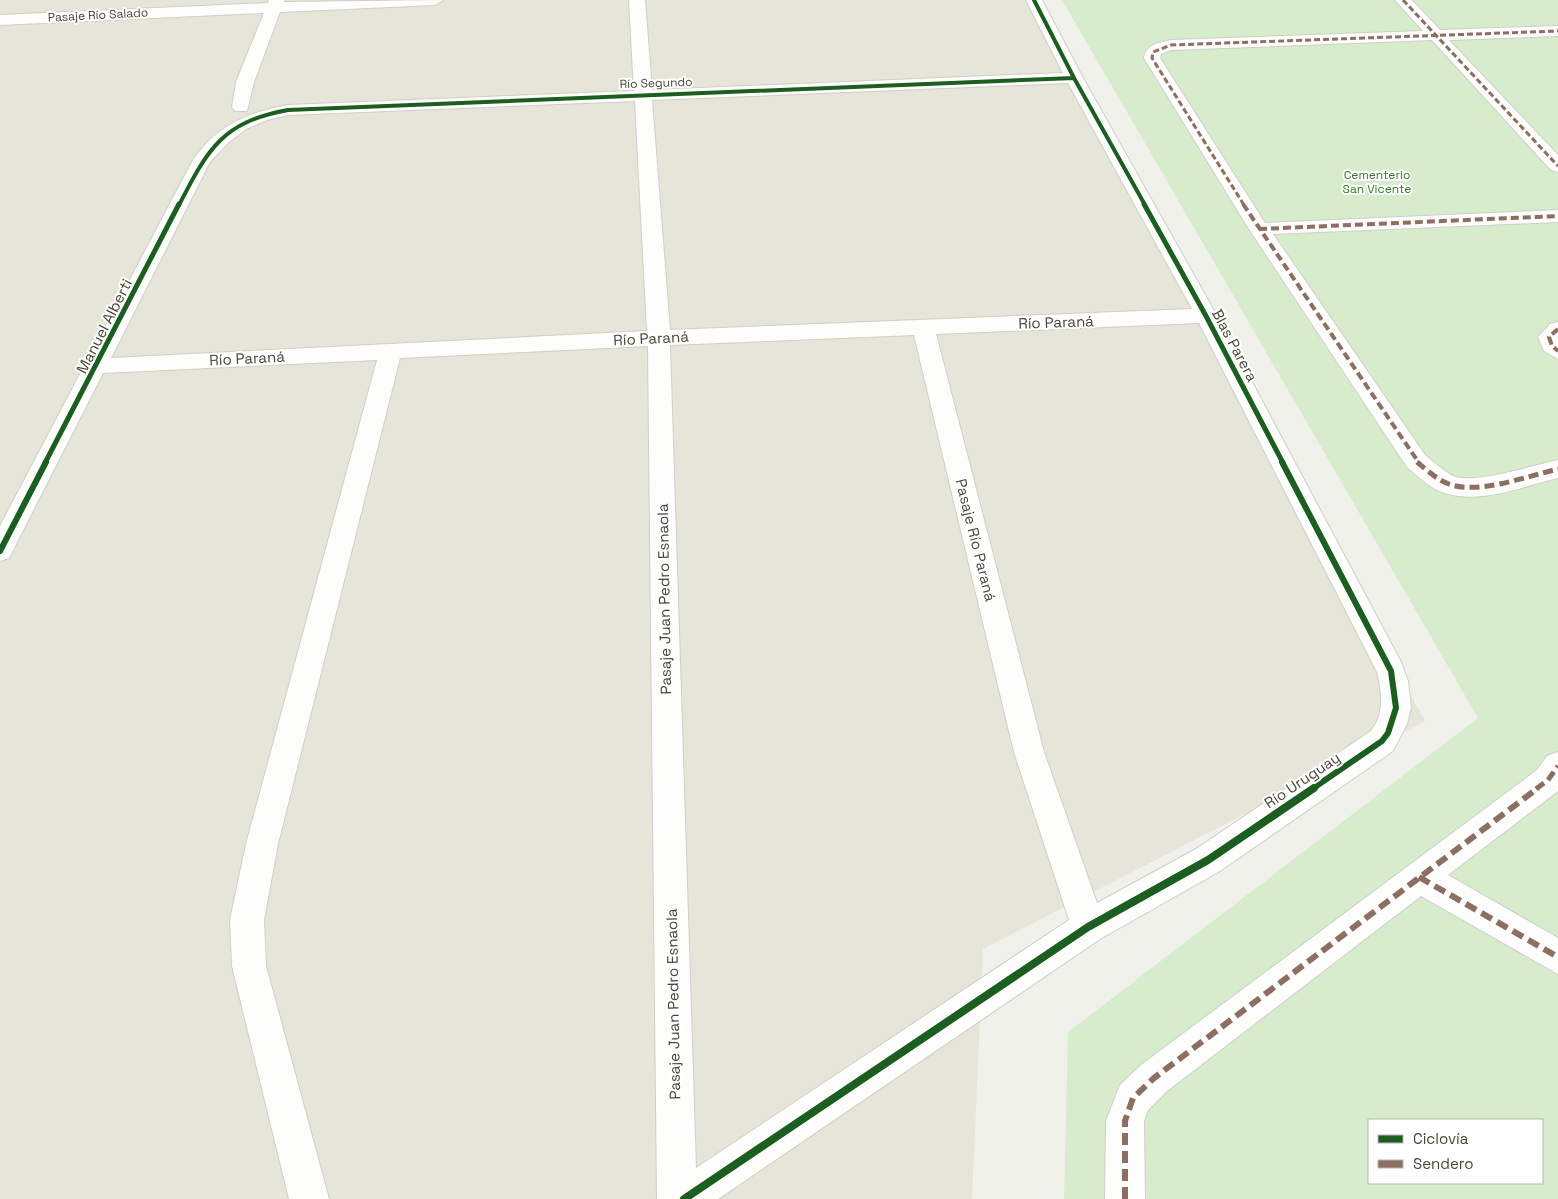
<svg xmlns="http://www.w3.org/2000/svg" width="1558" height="1199" viewBox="0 0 1558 1199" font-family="'Space Grotesk',sans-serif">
	<rect width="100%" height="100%" fill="#f1f1ec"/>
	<path fill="#e5e5da" d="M 0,0 L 1035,0 L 1425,721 L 983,949 L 972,1199 L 0,1199 Z"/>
	<path fill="#d7eccd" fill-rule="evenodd" d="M 1062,0 L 1558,0 L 1558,1199 L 1064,1199 L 1068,1032 L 1478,718 ZM 1369,1120 L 1542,1120 L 1542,1183 L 1369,1183 Z"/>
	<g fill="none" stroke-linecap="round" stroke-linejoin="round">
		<defs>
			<path id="minor" d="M 269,0 L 285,0 L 284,2 L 443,0 L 435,5 L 280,12 L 254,82 L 247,111 L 235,111 L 232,107 L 236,82 L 264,13 L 0,25 L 0,15 L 268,3 Z
				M 629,0 L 645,0 L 652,90 L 1063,73 L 1026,0 L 1042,0 L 1083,78 L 1217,316 L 1401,662 L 1408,681 L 1411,708 L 1407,724 L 1393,751 L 1220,871 L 1100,939 L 718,1199 L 657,1199 L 648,346 L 400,358 L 278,844 L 264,920 L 266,966 L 329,1199 L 289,1199 L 232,966 L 230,920 L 246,844 L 377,360 L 103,373 L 9,558 L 0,561 L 0,526 L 193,160 C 216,126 248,112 288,105 L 634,91 ZM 1068,83 L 1192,309 L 670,330 L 652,100 ZM 635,101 L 647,331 L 111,358 L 210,162 L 228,143 L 246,129 L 267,120 L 288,115 ZM 1199,323 L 1377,672 C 1382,693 1385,713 1371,731 L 1196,849 L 1097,903 L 1044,752 L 936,334 ZM 914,335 L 1014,752 L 1069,920 L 696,1168 L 670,345 Z
				M 1395,0 L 1412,0 L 1440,30 L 1558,26 L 1558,36 L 1449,40 L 1558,155 L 1558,172 L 1551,170 L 1432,40 L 1171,50 L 1161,54 L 1160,58 L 1265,223 L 1558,210 L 1558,222 L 1273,234 L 1425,455 C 1434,462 1443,471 1453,476 C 1475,485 1534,465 1558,460 L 1558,478 C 1520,487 1473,508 1435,489 C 1425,483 1416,475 1407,467 L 1249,229 L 1144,58 C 1146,44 1159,43 1171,40 L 1423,31 Z
				M 1558,322 L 1558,359 L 1544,351 L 1538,337 L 1550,324 Z
				M 1558,752 L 1558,791 L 1448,875 L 1558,938 L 1558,974 L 1421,896 L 1167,1091 L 1148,1110 L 1144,1121 L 1145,1199 L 1105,1199 L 1106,1121 L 1120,1085 L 1141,1065 L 1537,770 L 1547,756 Z"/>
		</defs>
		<use href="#minor" stroke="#cfcfc9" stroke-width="2"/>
		<use href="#minor" fill="#fdfdfc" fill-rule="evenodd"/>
		<path stroke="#8d6e63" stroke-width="3" stroke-dasharray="6 3" stroke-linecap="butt" d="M 1403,0 L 1558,166
			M 1244,205 L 1152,58 L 1153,52 L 1171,45 L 1558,31"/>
		<path stroke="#8d6e63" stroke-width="4" stroke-dasharray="8 4" stroke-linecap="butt" d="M 1243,204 L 1419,463
			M 1259,229 L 1558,216
			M 1558,329 L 1549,337 L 1552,346 L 1558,351"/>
		<path stroke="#8d6e63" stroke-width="5" stroke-dasharray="10 5" stroke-linecap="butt" d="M 1417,462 C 1427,470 1437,480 1449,484 C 1478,495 1528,476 1558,469
			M 1536,789 L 1548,780 L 1558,766"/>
		<path stroke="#8d6e63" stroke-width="6" stroke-dasharray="12 6" stroke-linecap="butt" d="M 1419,877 L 1558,957
			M 1125,1199 L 1125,1121 L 1133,1098 L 1154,1078 L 1538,788"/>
		<defs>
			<path id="cycleway-far3" d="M 1034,0 L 1074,78 L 1145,205
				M 179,205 C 208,149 222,122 288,110 L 1074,78"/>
			<path id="cycleway-far2" d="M 1144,204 L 1206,316 L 1283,463
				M 45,463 L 179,204"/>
			<path id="cycleway-far1" d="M 1282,462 L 1391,671 L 1396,708 L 1388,733 L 1382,741 L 1312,789
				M 0,551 L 46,462"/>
			<path id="cycleway" d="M 684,1199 L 1088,927 L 1208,860 L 1314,788"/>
		</defs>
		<use href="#cycleway-far3" stroke="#fff" stroke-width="5.5"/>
		<use href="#cycleway-far2" stroke="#fff" stroke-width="8"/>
		<use href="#cycleway-far1" stroke="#fff" stroke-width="9"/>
		<use href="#cycleway" stroke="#fff" stroke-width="11"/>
		<use href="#cycleway-far3" stroke="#1b5e20" stroke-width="4"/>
		<use href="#cycleway-far2" stroke="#1b5e20" stroke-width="5"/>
		<use href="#cycleway-far1" stroke="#1b5e20" stroke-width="6"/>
		<use href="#cycleway" stroke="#1b5e20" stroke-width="8"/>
	</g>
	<g text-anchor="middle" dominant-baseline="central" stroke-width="4" stroke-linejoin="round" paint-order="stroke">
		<g font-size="12" fill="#484638" stroke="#fff">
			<text transform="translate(98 15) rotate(-3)">Pasaje Río Salado</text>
			<text transform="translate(656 83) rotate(-2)">Río Segundo</text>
		</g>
		<g font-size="12" fill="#35782c" stroke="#fff">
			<text x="1377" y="175">Cementerio<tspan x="1377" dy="14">San Vicente</tspan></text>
		</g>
		<g font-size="15" fill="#484638" stroke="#fff">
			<text transform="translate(1056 322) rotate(-2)">Río Paraná</text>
			<text transform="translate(104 326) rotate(-63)">Manuel Alberti</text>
			<text transform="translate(651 338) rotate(-3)">Río Paraná</text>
			<text transform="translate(1235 345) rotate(62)">Blas Parera</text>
			<text transform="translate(247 358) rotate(-3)">Río Paraná</text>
			<text transform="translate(976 540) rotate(76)">Pasaje Río Paraná</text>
			<text transform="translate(664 599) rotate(-91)">Pasaje Juan Pedro Esnaola</text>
			<text transform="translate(1302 780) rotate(-34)">Río Uruguay</text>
			<text transform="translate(673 1004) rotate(-91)">Pasaje Juan Pedro Esnaola</text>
		</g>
	</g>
	<rect x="1368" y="1119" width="175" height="65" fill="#ffffff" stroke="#b6b5af"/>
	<rect x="1378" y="1135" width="25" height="8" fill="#1b5e20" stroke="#b6b5af"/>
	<text x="1413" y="1144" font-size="15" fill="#484638">Ciclovía</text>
	<rect x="1378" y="1160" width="25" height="8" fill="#8d6e63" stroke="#b6b5af"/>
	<text x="1413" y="1169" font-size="15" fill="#484638">Sendero</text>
</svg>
